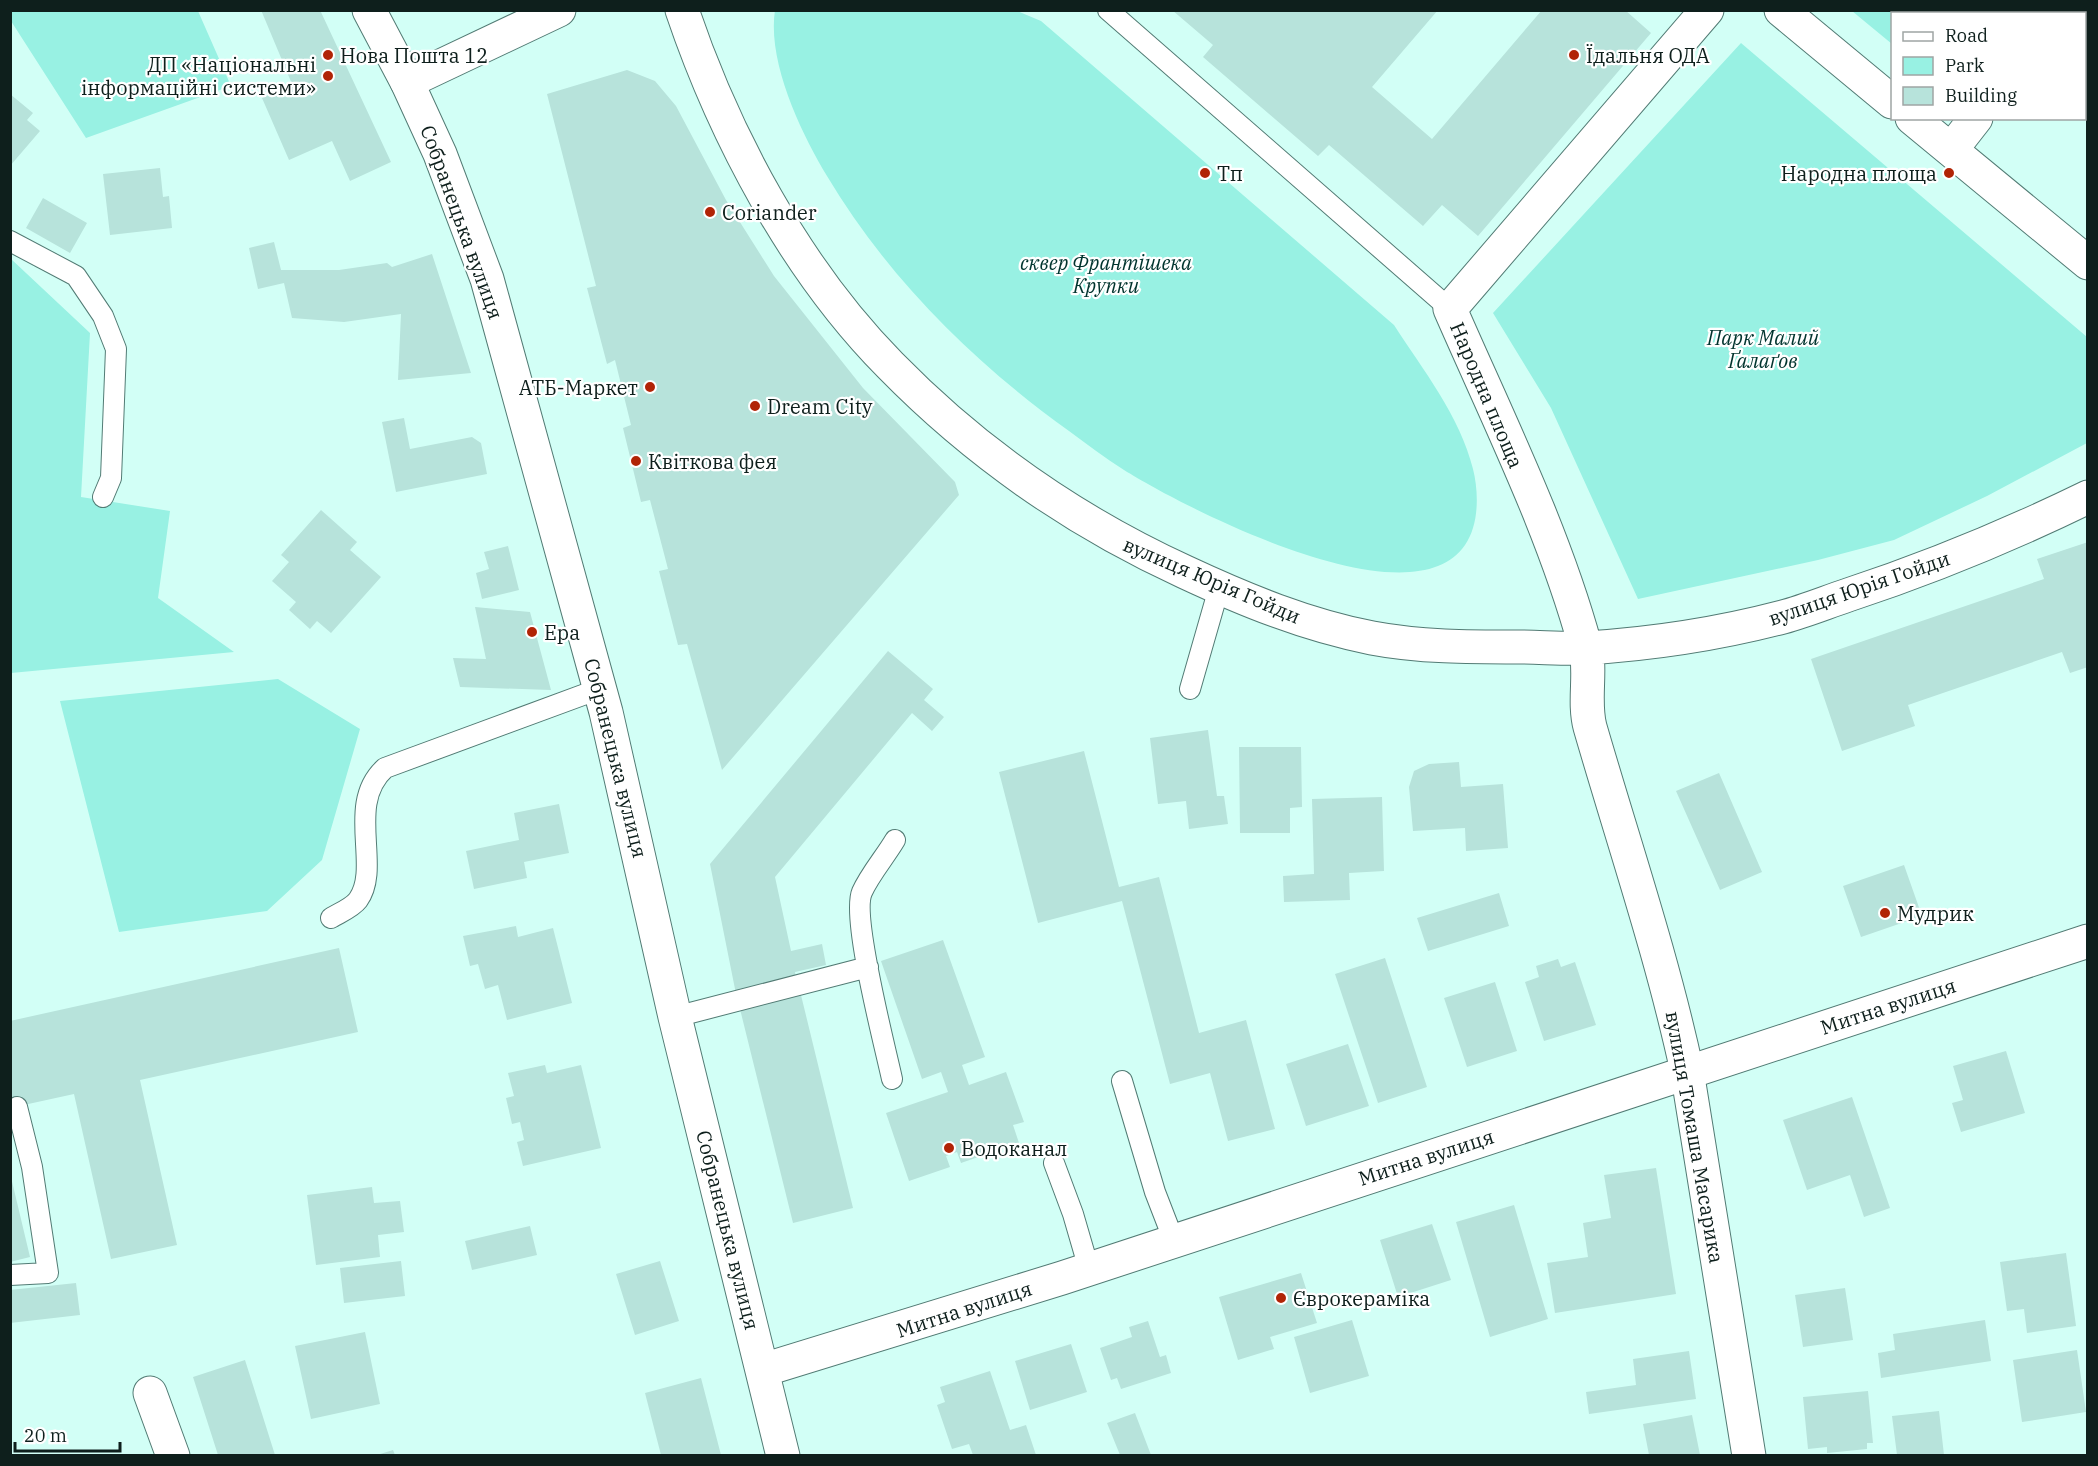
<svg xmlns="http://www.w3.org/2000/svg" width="2098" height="1466" viewBox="0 0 2098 1466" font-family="'IBM Plex Serif',serif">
	<rect width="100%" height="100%" fill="#d2fff6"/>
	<path fill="#98f1e3" d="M 11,10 L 198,11 L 231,86 L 86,138 L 11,21 Z
		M 775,10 L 1015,10 L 1041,21 L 1394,325 C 1423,370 1460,416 1473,469 C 1479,493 1479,525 1465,545 C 1411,625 1185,508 1124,470 C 1105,458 1087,444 1069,431 C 973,362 888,278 827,176 C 801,133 767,62 775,10 Z
		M 1852,11 L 2014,11 L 2012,14 L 1892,14 L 1892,44 Z
		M 1741,43 L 2087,337 L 2087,443 L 1987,496 L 1894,540 L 1818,560 L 1638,599 L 1551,408 L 1493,313 Z
		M 10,258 L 90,333 L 81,497 L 170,511 L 158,598 L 234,652 L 11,673 Z
		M 278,679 L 360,729 L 322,860 L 267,911 L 119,932 L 60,701 Z"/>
	<path fill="#b7e3db" d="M 261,10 L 320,10 L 391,162 L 350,181 L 332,141 L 289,160 L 262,98 L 292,84 Z
		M 1172,10 L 1438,10 L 1372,87 L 1432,139 L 1542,10 L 1625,10 L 1651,33 L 1478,236 L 1442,205 L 1423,226 L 1329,145 L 1318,156 L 1203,57 L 1213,45 Z
		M 627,70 L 655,81 L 676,106 L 726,200 L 774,276 L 863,388 L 955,482 L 959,495 L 722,770 L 687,644 L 678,645 L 659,571 L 668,569 L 650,500 L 641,502 L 623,428 L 631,425 L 615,360 L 607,364 L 587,288 L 596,286 L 547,94 Z
		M 2088,73 L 2088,106 L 2085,103 L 2085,76 Z
		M 10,94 L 33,113 L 27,120 L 40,131 L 10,166 Z
		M 160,168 L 163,197 L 169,196 L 172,228 L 110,235 L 103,174 Z
		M 1205,168 L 1210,172 L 1205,179 L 1200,175 Z
		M 43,198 L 87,223 L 70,253 L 26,228 Z
		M 274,242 L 281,270 L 339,270 L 387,263 L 392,267 L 432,254 L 471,373 L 398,380 L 401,314 L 344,322 L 292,318 L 284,283 L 258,289 L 249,248 Z
		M 404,418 L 410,449 L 472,437 L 481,443 L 487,474 L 396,492 L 382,422 Z
		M 321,510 L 357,542 L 350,550 L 381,577 L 331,633 L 317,621 L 310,629 L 289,610 L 296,602 L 272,581 L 289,562 L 281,555 Z
		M 2088,542 L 2088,667 L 2070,673 L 2062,652 L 1908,705 L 1915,726 L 1842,751 L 1811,659 L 2044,579 L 2037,559 Z
		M 508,546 L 519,590 L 482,599 L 476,573 L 489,569 L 484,552 Z
		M 475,607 L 530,612 L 551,690 L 460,687 L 453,658 L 486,659 Z
		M 888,651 L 933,689 L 924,700 L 944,717 L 932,731 L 912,713 L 775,877 L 791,951 L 822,944 L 826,965 L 795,972 L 796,979 L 736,994 L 710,864 Z
		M 1208,730 L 1217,796 L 1224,796 L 1228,824 L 1189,829 L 1186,801 L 1158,804 L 1150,738 Z
		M 1239,747 L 1301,747 L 1302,807 L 1290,808 L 1290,833 L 1240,833 Z
		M 1084,751 L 1119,887 L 1159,877 L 1199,1033 L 1246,1020 L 1275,1129 L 1228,1141 L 1210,1073 L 1170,1084 L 1122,901 L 1038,923 L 999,772 Z
		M 1459,762 L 1461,787 L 1503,784 L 1508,848 L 1466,851 L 1465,828 L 1413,831 L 1409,787 L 1414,771 L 1429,764 Z
		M 1719,773 L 1762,872 L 1720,890 L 1676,791 Z
		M 1382,797 L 1384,871 L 1349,873 L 1350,900 L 1284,902 L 1283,876 L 1314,874 L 1312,799 Z
		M 559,804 L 569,853 L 524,862 L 527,878 L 474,889 L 466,851 L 519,840 L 514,813 Z
		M 1904,865 L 1922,916 L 1861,937 L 1843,886 Z
		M 1499,893 L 1509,926 L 1428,951 L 1417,918 Z
		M 516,926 L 518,937 L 553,928 L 572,1003 L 507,1020 L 498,985 L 485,989 L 478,964 L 470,966 L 463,936 Z
		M 943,940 L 985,1057 L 962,1065 L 969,1085 L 1006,1072 L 1024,1122 L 1013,1125 L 1019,1143 L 961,1163 L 957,1152 L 946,1156 L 950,1167 L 909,1181 L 886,1113 L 948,1092 L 941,1072 L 922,1079 L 881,961 Z
		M 339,948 L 358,1032 L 140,1080 L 177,1245 L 111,1259 L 74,1094 L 10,1108 L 10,1021 Z
		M 1385,958 L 1427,1087 L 1378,1103 L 1335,974 Z
		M 1558,959 L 1561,967 L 1575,962 L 1596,1025 L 1544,1041 L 1525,982 L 1539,977 L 1536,966 Z
		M 1495,982 L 1517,1051 L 1467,1067 L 1444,998 Z
		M 800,991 L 853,1208 L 793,1223 L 739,1005 Z
		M 1348,1044 L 1369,1106 L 1306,1126 L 1286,1064 Z
		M 2006,1051 L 2025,1113 L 1961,1132 L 1952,1103 L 1963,1100 L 1953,1066 Z
		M 545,1065 L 547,1073 L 581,1065 L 601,1148 L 523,1166 L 517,1142 L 524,1140 L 520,1122 L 512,1124 L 506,1098 L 514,1096 L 508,1073 Z
		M 1852,1097 L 1890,1208 L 1864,1217 L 1850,1175 L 1807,1190 L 1783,1120 Z
		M 1656,1168 L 1676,1294 L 1555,1313 L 1547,1263 L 1588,1257 L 1583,1223 L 1611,1218 L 1604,1175 Z
		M 10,1173 L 30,1257 L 10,1262 Z
		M 372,1187 L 374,1203 L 400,1201 L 404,1232 L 378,1235 L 380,1257 L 316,1265 L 307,1195 Z
		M 1514,1205 L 1548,1319 L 1490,1337 L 1456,1222 Z
		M 1432,1224 L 1451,1280 L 1398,1297 L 1380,1240 Z
		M 530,1226 L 537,1255 L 472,1270 L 465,1241 Z
		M 2066,1253 L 2076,1326 L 2027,1333 L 2024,1309 L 2007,1311 L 2000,1262 Z
		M 401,1261 L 405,1296 L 344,1303 L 340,1268 Z
		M 660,1261 L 679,1321 L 635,1335 L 616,1274 Z
		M 1301,1273 L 1317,1323 L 1270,1337 L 1274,1349 L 1238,1360 L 1219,1297 Z
		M 76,1283 L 80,1315 L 10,1323 L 10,1290 Z
		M 1845,1288 L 1853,1340 L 1803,1347 L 1795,1295 Z
		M 1352,1320 L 1369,1376 L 1310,1393 L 1294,1337 Z
		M 1985,1320 L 1991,1361 L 1881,1378 L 1878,1353 L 1895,1350 L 1893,1334 Z
		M 1148,1321 L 1160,1357 L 1166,1355 L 1171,1373 L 1121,1389 L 1117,1378 L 1111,1380 L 1100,1348 L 1132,1337 L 1129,1327 Z
		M 365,1332 L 380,1404 L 311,1419 L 295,1346 Z
		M 1071,1344 L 1087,1392 L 1030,1410 L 1015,1361 Z
		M 2077,1350 L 2086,1412 L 2022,1422 L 2013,1360 Z
		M 1689,1351 L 1696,1399 L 1589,1414 L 1586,1392 L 1636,1385 L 1633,1359 Z
		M 245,1360 L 275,1455 L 218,1455 L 193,1377 Z
		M 990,1371 L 1010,1430 L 1026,1425 L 1036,1455 L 973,1455 L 969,1444 L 952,1449 L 937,1405 L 945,1402 L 940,1387 Z
		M 701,1378 L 721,1455 L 661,1455 L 645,1393 Z
		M 1868,1391 L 1873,1443 L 1867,1443 L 1867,1449 L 1827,1453 L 1827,1447 L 1808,1449 L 1803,1397 Z
		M 1939,1411 L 1944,1455 L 1897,1455 L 1892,1416 Z
		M 1135,1413 L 1151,1455 L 1120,1455 L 1107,1423 Z
		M 1692,1415 L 1700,1455 L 1649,1455 L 1643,1424 Z
		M 393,1450 L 395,1455 L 377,1455 Z"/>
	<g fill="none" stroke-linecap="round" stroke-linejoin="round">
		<defs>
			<path id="lane" d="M 1108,10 L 1450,309
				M 10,241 L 76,276 L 103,316 L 116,349 L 111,478 L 103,497
				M 1190,689 L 1219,588
				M 331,918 C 339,913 352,908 358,900 C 382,867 345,804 385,768 L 599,689
				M 675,1017 L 868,967
				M 892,1079 C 885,1046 851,917 862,892 C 870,874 885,857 895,840
				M 1122,1081 L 1155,1192 L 1174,1241
				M 1054,1163 L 1073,1214 L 1089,1269
				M 10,1275 L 48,1273 L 32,1167 L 17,1107"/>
			<path id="street" d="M 682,10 C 725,137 796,270 890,365 C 975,452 1076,522 1185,572 C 1245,600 1306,625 1372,638 C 1419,647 1470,647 1518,647 C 1541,647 1564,649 1587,648 C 1650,644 1722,633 1783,617 C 1805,611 1827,602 1848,595 C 1930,568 2010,535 2088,497
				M 1707,10 L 1450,309 C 1498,419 1553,529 1585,645 C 1592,671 1583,701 1590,727 C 1623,841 1662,955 1687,1071 L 1749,1456
				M 1781,10 L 1892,102
				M 2063,14 L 2066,10
				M 407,82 L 559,10
				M 1912,118 L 2088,263
				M 1951,150 L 1976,118
				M 150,1393 L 173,1456"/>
			<path id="secondary" d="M 369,10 L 407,82 L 440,154 L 487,279 L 606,712 L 675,1017 L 783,1456
				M 763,1370 L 1062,1278 L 2088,941"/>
		</defs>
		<use href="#lane" stroke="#527b74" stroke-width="22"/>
		<use href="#street" stroke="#527b74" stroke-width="35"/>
		<use href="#secondary" stroke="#527b74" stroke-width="35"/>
		<use href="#lane" stroke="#fff" stroke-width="20"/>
		<use href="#street" stroke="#fff" stroke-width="33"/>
		<use href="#secondary" stroke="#fff" stroke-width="33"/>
	</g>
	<g fill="#b12406" stroke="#fff" stroke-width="2">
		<circle cx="328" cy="55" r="6"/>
		<circle cx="1574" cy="55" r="6"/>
		<circle cx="328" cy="76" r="6"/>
		<circle cx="1205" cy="173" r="6"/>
		<circle cx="1949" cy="173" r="6"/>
		<circle cx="710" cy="212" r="6"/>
		<circle cx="650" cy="387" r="6"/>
		<circle cx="755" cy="406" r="6"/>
		<circle cx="636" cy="461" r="6"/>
		<circle cx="532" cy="632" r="6"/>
		<circle cx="1885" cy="913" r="6"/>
		<circle cx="949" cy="1148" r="6"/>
		<circle cx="1281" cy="1298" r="6"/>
	</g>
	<g text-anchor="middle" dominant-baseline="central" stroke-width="4.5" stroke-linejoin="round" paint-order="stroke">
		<g font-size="20" fill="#0e1f1c" stroke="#fff" text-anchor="start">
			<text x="340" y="55">Нова Пошта 12</text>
			<text x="1586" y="55">Їдальня ОДА</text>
			<text x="316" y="64" text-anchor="end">ДП «Національні<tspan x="316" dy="23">інформаційні системи»</tspan></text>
			<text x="1217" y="173">Тп</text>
			<text x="1937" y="173" text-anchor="end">Народна площа</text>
			<text x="722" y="212">Coriander</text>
			<text x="638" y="387" text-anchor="end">АТБ-Маркет</text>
			<text x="767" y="406">Dream City</text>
			<text x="648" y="461">Квіткова фея</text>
			<text x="544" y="632">Ера</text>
			<text x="1897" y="913">Мудрик</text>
			<text x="961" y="1148">Водоканал</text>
			<text x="1293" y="1298">Єврокераміка</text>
		</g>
		<g font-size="20" fill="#0e1f1c" stroke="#fff">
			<text transform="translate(462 222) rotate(70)">Собранецька вулиця</text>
			<text transform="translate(1487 395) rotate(67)">Народна площа</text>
			<text transform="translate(1212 580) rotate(23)">вулиця Юрія Гойди</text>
			<text transform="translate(1859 588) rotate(-19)">вулиця Юрія Гойди</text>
			<text transform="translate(616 758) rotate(76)">Собранецька вулиця</text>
			<text transform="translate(1888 1006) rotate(-18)">Митна вулиця</text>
			<text transform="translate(1695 1137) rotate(80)">вулиця Томаша Масарика</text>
			<text transform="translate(1426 1157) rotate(-18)">Митна вулиця</text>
			<text transform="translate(728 1230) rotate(76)">Собранецька вулиця</text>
			<text transform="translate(964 1309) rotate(-18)">Митна вулиця</text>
		</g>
		<g font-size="20" font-style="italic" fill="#00342e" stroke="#fff">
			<text x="1106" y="262">сквер Франтішека<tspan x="1106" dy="23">Крупки</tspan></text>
			<text x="1763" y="337">Парк Малий<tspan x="1763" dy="23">Ґалаґов</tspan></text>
		</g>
	</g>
	<rect width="2098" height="1466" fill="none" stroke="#0e1f1c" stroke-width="24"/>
	<rect x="1891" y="12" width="195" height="108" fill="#ffffff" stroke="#9fa5a4" stroke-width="1.5"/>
	<rect x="1903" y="32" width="30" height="9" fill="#ffffff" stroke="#9fa5a4" stroke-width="1.5"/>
	<text x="1945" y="42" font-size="18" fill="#0e1f1c">Road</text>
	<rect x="1903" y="57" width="30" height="18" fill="#98f1e3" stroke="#9fa5a4" stroke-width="1.5"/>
	<text x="1945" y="72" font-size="18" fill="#0e1f1c">Park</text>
	<rect x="1903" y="87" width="30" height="18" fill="#b7e3db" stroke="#9fa5a4" stroke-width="1.5"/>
	<text x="1945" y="102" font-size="18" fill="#0e1f1c">Building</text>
	<path d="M15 1442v9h105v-9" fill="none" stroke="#0e1f1c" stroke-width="3"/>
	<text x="24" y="1442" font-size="18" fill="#0e1f1c" stroke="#ffffff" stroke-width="4.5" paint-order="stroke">20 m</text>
</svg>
